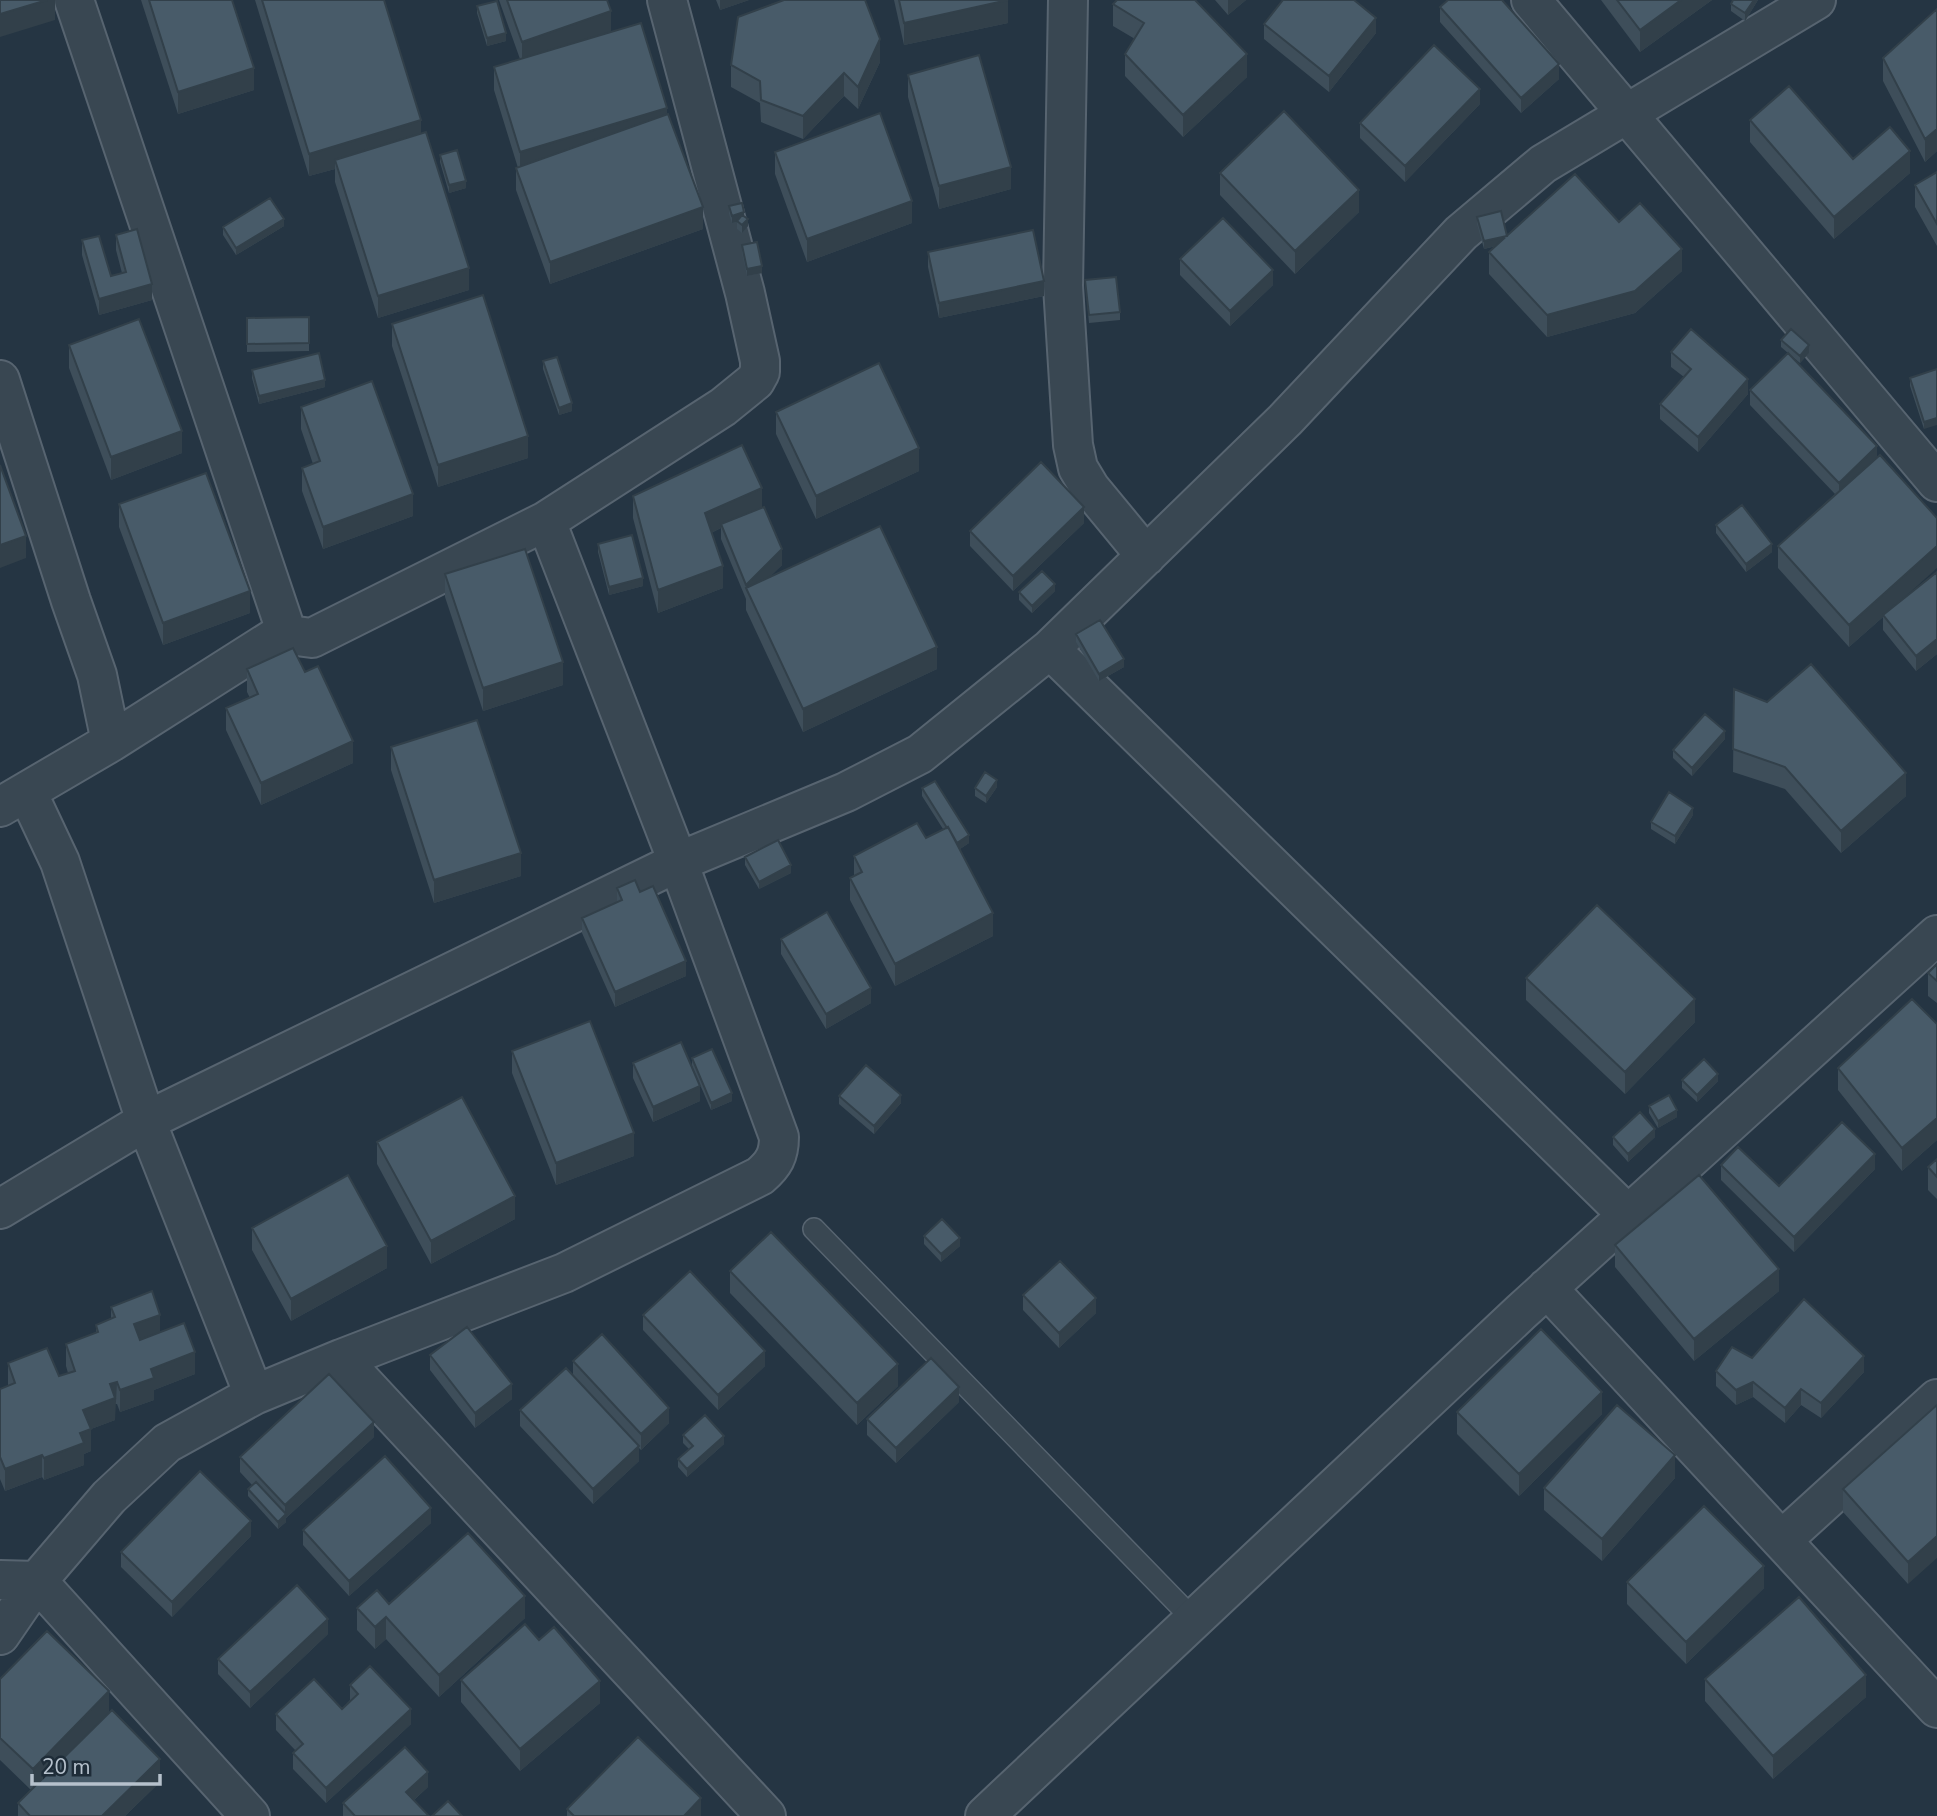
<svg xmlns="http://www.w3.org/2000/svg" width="1937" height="1816" font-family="'Nunito Sans',sans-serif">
<rect width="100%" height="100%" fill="#253543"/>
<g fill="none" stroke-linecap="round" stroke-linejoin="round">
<defs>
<path id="service" d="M814,1229L1194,1620"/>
<path id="minor" d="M74,0L286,631L281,634L312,638L546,521L723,407L755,381L760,372V361L745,293L667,0
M1068,0L1063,286L1073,445L1078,468L1090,488L1146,556
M1531,0L1937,482
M0,380L71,601L97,675L111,742
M1050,649L1628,1215
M27,792L60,862L146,1121L254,1395
M0,807L111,742L281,634
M0,1209L146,1121L678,862L846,792L920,754L1050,649L1285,420L1461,233L1543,164L1816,0
M1547,1288L1937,1708
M341,1359L766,1816
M1782,1540L1937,1399
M0,1580L37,1581L250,1816
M0,1635L37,1581L109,1497L167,1443L254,1395L341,1359L564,1273L760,1176C774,1164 779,1155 779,1137L678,862L546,521
M985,1816L1521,1312L1937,935"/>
</defs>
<use href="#service" stroke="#576470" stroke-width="24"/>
<use href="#minor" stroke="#576470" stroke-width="42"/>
<use href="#service" stroke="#394752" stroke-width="21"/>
<use href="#minor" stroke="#394752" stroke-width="38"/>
</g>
<path fill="#3e4e5a" d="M141,0H232L254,90L178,114Z
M255,0H384L421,134L469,290L378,318L335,182V169L309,176Z
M499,0H607L611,32L667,115L703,229L550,284L516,190V168H518L494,90V67L520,59Z
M716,0H749L720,10Z
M894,0H1008V23L904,45Z
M1215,0H1246L1228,15Z
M1601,0H1712L1640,52Z
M1758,0L1745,21L1731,11V4Z
M1113,4L1247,77L1183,137L1125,76V54L1135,39L1113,26Z
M477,6L506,41L487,46L477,13Z
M1440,7L1559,79L1521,113L1440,22Z
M1937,9V151L1925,162L1883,81V58Z
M1264,24L1376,33L1329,92L1264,39Z
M880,62L858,109L844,96L803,139L761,122L760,103L731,87V65Z
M908,75L1011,189L939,209L908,97Z
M1480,104L1405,182L1360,138V123Z
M1750,120L1853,159L1910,173L1834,239L1750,142Z
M775,152L912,223L807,262L775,174Z
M440,155L466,188L449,193L440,162Z
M1937,172V246L1915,207V185Z
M1220,173L1359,212L1295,274L1220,195Z
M729,206L744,216L748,226L742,233L737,229V222L732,223L729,214Z
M1477,217L1507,236L1619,222L1682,271L1635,313L1547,337L1489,274V252L1496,246L1484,249L1477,224Z
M284,226L236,255L223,235V227Z
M116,235L152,300L99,315L82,255V240L111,276L122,273L116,250Z
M742,245L762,273L747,276L742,253Z
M928,252L1044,296L939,318L928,267Z
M1180,259L1273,285L1230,326L1180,275Z
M1085,280L1120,312V320L1089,323Z
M309,317V351L247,352V318Z
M392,324L528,458L438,487L392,346Z
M1781,340L1809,353L1800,363L1789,354L1877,457L1904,598L1937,572V654L1916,671L1883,630V617L1849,647L1778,568V546L1835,494L1750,405V390L1788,353L1781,347Z
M69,345L182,453L111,480L69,368Z
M1671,352L1748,394L1698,452L1660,419V404L1684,377L1671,367Z
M543,361L572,411L559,415L543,369Z
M1937,369L1924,429L1910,386V378Z
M252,370L325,387L259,404L252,378Z
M301,407L413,516L323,549L302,491V468L313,464L301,429Z
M776,412L919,471L816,519L776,434Z
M633,496L762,508L782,565L769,577L937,669L803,732L746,610V599L721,539V528L711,533L723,588L658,613L633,518Z
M119,504L250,613L163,645L119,527Z
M1084,523L1013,591L970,546V531Z
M1716,525L1772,552L1746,572L1716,533Z
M598,544L643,586L609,595L598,552Z
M445,574L563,685L483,711L445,597Z
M1055,591L1032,613L1019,600V592Z
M1076,634L1124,667L1099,681L1076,642Z
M247,669L353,763L261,805L226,730V708L250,698L247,692Z
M1734,689L1906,796L1841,853L1785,789L1733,772Z
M1725,739L1692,776L1673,758V750Z
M391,747L521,876L434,903L391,770Z
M997,787L986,803L975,796V788Z
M922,788L969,843L960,849L993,936L895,986L850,900V878L854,876V856L926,838L943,829L922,796Z
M1693,815L1675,844L1651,829V822Z
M745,857L791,873L759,889L745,865Z
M617,888L640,892L686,976L615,1007L582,933V918L617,902Z
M781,939L871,1003L826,1029L781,954Z
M1937,964V1003L1928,996V973Z
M1526,978L1695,1022L1625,1094L1526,1000Z
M1937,1024V1140L1902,1171L1838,1090V1068Z
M512,1051L634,1156L556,1185L512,1073Z
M692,1058L732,1101L711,1110L692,1066Z
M633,1063L700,1101L653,1122L633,1078Z
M1682,1080L1718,1081L1697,1102L1682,1088Z
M839,1096L901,1103L874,1134L839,1104Z
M1649,1106L1677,1117L1658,1128L1649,1113Z
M1613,1137H1655L1628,1162L1613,1145Z
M377,1142L515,1219L431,1264L377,1164Z
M1937,1159V1199L1928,1190V1167Z
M1721,1165L1779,1186L1875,1169L1794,1252L1721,1180Z
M252,1228L387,1268L291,1321L252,1250Z
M924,1236L960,1246L941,1262L924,1244Z
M1615,1245L1779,1291L1694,1361L1615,1267Z
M730,1271L898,1386L857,1425L730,1293Z
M1023,1295L1096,1313L1059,1348L1023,1310Z
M111,1307L160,1332L195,1374L154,1390V1400L120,1412L117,1404H115V1420L91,1429V1451L84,1454V1465L44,1480L42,1477L5,1491L0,1479V1389L8,1386V1363L59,1376L68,1373L66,1366V1344L96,1333V1325L111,1319Z
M643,1315L765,1366L718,1410L643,1330Z
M430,1355L512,1399L475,1428L430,1370Z
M1752,1358L1864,1372L1821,1418L1801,1405L1785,1423L1753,1397L1736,1405L1716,1386V1371Z
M573,1361L669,1423L641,1450L639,1448V1461L593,1504L520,1426V1410L573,1375Z
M959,1402L896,1463L867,1435V1419Z
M1937,1405L1908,1584L1843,1512V1489Z
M1457,1412L1602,1414L1519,1496L1457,1434Z
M683,1435L724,1444L687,1477L678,1467V1459L689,1449L683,1443Z
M374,1437L286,1518V1522L278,1529L248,1496V1489L252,1485L240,1472V1457Z
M1675,1478L1602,1561L1544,1510V1488Z
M431,1523L349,1596L303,1545V1530Z
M251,1536L172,1617L121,1567V1552Z
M1627,1582L1764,1588L1686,1664L1627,1604Z
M389,1604L525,1618L439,1697L386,1639L375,1649L357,1630V1608Z
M328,1634L250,1708L218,1674V1659Z
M0,1679L109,1713L160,1782L125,1816H18V1803L31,1790L0,1760Z
M1705,1679L1866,1697L1773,1779L1705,1701Z
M461,1680L600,1703L520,1771L461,1702Z
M350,1685L411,1724L326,1803L293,1769V1753L296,1751L276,1730V1714L342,1709L350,1700Z
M428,1787L414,1800L429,1816H343V1803Z
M567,1809L701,1816H567Z"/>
<path fill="#32404a" d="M47,0H55V20L0,37V14Z
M720,0H749L720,10Z
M1008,0V23L904,45V23Z
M1228,0H1246L1228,15Z
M1681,0H1712L1640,52V30Z
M1754,0H1758L1745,21V13Z
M611,11V34L522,64V42Z
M1376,18V33L1329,92V76Z
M506,33V41L487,46V38Z
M880,39V62L858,109V87Z
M1247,54V77L1183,137V115Z
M1559,64V79L1521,113V98Z
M254,68V90L178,114V92Z
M844,73V96L803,139V116Z
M1480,89V104L1405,182V166Z
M667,108V130L520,175V152Z
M421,120V142L335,160V169L309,176V154Z
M1937,129V151L1925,162V139Z
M1910,151V173L1834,239V217Z
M1011,167V189L939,209V186Z
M466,181V188L449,193V185Z
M1359,190V212L1295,274V251Z
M912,201V223L807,262V239Z
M703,207V229L550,284V262Z
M744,212V220L732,223V216Z
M284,219V226L236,255V248Z
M748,219V226L742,233V225Z
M1507,236V243L1484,249V241Z
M1682,249V271L1635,313L1547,337V315Z
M762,266V273L747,276V269Z
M469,268V290L378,318V296Z
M1273,270V285L1230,326V311Z
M1044,281V296L939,318V303Z
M152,284V300L99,315V299Z
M1809,345V353L1800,363V356Z
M1748,379V394L1698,452V437Z
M325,380V387L259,404V396Z
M572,403V411L559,415V408Z
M1937,418V425L1924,429V422Z
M182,431V453L111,480V457Z
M528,436V458L438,487V465Z
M1877,446V461L1839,498V483Z
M919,448V471L816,519V496Z
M762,488V511L721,524V528L705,536V513Z
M413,494V516L323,549V527Z
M1084,507V523L1013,591V576Z
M26,536V558L0,568V545Z
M1772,544V552L1746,572V564Z
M1937,546V568L1884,616L1883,615V617L1849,647V625Z
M782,549V565L750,597L746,590V585Z
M723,566V588L658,613V590Z
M643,578V586L609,595V587Z
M1055,584V591L1032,613V606Z
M250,591V613L163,645V623Z
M1937,639V654L1916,671V656Z
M937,647V669L803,732V709Z
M1124,659V667L1099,681V674Z
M563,662V685L483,711V688Z
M1725,731V739L1692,776V768Z
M353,741V763L261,805V783Z
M1906,773V796L1841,853V831Z
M997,780V787L986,803V796Z
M1693,808V815L1675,844V836Z
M969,835V843L957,851V843Z
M521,853V876L434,903V880Z
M791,865V873L759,889V882Z
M993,913V936L895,986V964Z
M686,961V976L615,1007V992Z
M871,988V1003L826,1029V1014Z
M1695,999V1022L1625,1094V1072Z
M1718,1074V1081L1697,1102V1095Z
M700,1086V1101L653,1122V1107Z
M732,1093V1101L711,1110V1103Z
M901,1095V1103L874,1134V1126Z
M1677,1110V1117L1658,1128V1121Z
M1937,1118V1140L1902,1171V1148Z
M1655,1129V1137L1628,1162V1154Z
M634,1133V1156L556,1185V1163Z
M1875,1154V1169L1794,1252V1237Z
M515,1196V1219L431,1264V1241Z
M960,1238V1246L941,1262V1254Z
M387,1246V1268L291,1321V1299Z
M1779,1269V1291L1694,1361V1339Z
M1096,1298V1313L1059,1348V1333Z
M160,1315V1337L134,1346V1324Z
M765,1351V1366L718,1410V1395Z
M195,1352V1374L154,1390V1400L120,1412V1390L151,1369Z
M1864,1356V1372L1821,1418V1403Z
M898,1364V1386L857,1425V1403Z
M117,1382L115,1420L91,1429V1451L84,1454V1465L44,1480V1458L80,1433L83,1410L110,1384Z
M1753,1382V1397L1736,1405V1390Z
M512,1384V1399L475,1428V1413Z
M959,1387V1402L896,1463V1448Z
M1801,1389V1405L1785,1423V1408Z
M1602,1392V1414L1519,1496V1474Z
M669,1408V1423L641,1450V1434Z
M374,1422V1437L286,1518V1522L278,1529V1522L285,1516V1505Z
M724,1436V1444L687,1477V1469Z
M639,1446V1461L593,1504V1489Z
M42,1455V1477L5,1491V1469Z
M1675,1455V1478L1602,1561V1539Z
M431,1508V1523L349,1596V1581Z
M251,1521V1536L172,1617V1602Z
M1937,1536V1558L1908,1584V1562Z
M1764,1566V1588L1686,1664V1642Z
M525,1596V1618L439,1697V1675Z
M386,1617V1639L375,1649V1627Z
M328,1619V1634L250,1708V1692Z
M1866,1675V1697L1773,1779V1756Z
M600,1681V1703L520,1771V1749Z
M109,1691V1713L33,1792V1769Z
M411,1709V1724L326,1803V1788Z
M160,1759V1782L125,1816H102Z
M428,1772V1787L406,1807V1792Z
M701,1798V1816H684Z"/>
<path fill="#485b69" stroke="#32404a" stroke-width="2" d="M0,0H47L0,14Z
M149,0H232L254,68L178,92Z
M262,0H384L421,120L309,154Z
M507,0H607L611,11L522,42Z
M784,0H865L880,39L858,87L844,73L803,116L761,100L760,81L731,65L738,17Z
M899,0H1008L904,23Z
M1117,0H1195L1247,54L1183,115L1125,54L1144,23L1113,4Z
M1283,0H1354L1376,18L1329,76L1264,24Z
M1448,0H1502L1559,64L1521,98L1440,7Z
M1617,0H1681L1640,30Z
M1733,0H1754L1745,13L1731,4Z
M497,1L506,33L487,38L477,6Z
M1937,9V129L1925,139L1883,58Z
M641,23L667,108L520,152L494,67Z
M1434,45L1480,89L1405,166L1360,123Z
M979,55L1011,167L939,186L908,75Z
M1789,86L1853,159L1890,127L1910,151L1834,217L1750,120Z
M1284,111L1359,190L1295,251L1220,173Z
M880,113L912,201L807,239L775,152Z
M668,114L703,207L550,262L516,168Z
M426,132L469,268L378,296L335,160Z
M457,150L466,181L449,185L440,155Z
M1937,172V224L1915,185Z
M1575,174L1619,222L1640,203L1682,249L1635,291L1547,315L1489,252Z
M270,198L284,219L236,248L223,227Z
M742,203L744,212L732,216L729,206Z
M1501,211L1507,236L1484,241L1477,217Z
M742,215L748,219L742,225L737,221Z
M1223,218L1273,270L1230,311L1180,259Z
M137,229L152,284L99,299L82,240L99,236L111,276L126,272L116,235Z
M1033,230L1044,281L939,303L928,252Z
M757,242L762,266L747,269L742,245Z
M1116,277L1120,312L1089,315L1085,280Z
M483,295L528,436L438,465L392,324Z
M309,317V343L247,344V318Z
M139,319L182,431L111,457L69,345Z
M1691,329L1748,379L1698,437L1660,404L1691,369L1671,352Z
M1791,329L1809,345L1800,356L1781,340Z
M319,353L325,380L259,396L252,370Z
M1788,353L1877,446L1839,483L1750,390Z
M557,357L572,403L559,408L543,361Z
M879,363L919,448L816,496L776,412Z
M1937,369V418L1924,422L1910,378Z
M372,381L413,494L323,527L302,468L320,461L301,407Z
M742,445L762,488L705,513L723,566L658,590L633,496Z
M1880,455L1937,518V546L1849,625L1778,546Z
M1041,462L1084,507L1013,576L970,531Z
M0,465L26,536L0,545Z
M206,473L250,591L163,623L119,504Z
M1742,505L1772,544L1746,564L1716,525Z
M764,507L782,549L746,585L721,524Z
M880,526L937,647L803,709L746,588Z
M632,535L643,578L609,587L598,544Z
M525,549L563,662L483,688L445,574Z
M1042,571L1055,584L1032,606L1019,592Z
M1937,572V639L1916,656L1883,615Z
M1100,620L1124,659L1099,674L1076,634Z
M293,648L305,672L318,666L353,741L261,783L226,708L258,694L247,669Z
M1811,664L1906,773L1841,831L1785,767L1733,749L1734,689L1767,702Z
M1705,714L1725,731L1692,768L1673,750Z
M477,720L521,853L434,880L391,747Z
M985,772L997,780L986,796L975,788Z
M935,781L969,835L957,843L948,827L947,828L922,788Z
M1669,792L1693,808L1675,836L1651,822Z
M917,823L926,838L948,827L993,913L895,964L850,878L862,872L854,856Z
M778,840L791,865L759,882L745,857Z
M635,880L640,892L653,886L686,961L615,992L582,918L622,900L617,888Z
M1597,905L1695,999L1625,1072L1526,978Z
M827,912L871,988L826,1014L781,939Z
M1937,964V981L1928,973Z
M1912,999L1937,1024V1118L1902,1148L1838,1068Z
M590,1021L634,1133L556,1163L512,1051Z
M681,1042L700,1086L653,1107L633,1063Z
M712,1049L732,1093L711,1103L692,1058Z
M1704,1059L1718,1074L1697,1095L1682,1080Z
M866,1065L901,1095L874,1126L839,1096Z
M1669,1095L1677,1110L1658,1121L1649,1106Z
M462,1097L515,1196L431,1241L377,1142Z
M1640,1112L1655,1129L1628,1154L1613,1137Z
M1842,1122L1875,1154L1794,1237L1721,1165L1738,1147L1779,1186Z
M1937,1159V1177L1928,1167Z
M348,1175L387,1246L291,1299L252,1228Z
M1699,1175L1779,1269L1694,1339L1615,1245Z
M942,1219L960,1238L941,1254L924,1236Z
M771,1232L898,1364L857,1403L730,1271Z
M1060,1261L1096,1298L1059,1333L1023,1295Z
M690,1271L765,1351L718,1395L643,1315Z
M152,1291L160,1315L134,1324L140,1340L184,1323L195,1352L151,1369L154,1378L120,1390L117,1382L110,1384L115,1398L83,1410L91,1429L80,1433L84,1443L44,1458L42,1455L5,1469L0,1457V1389L15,1383L8,1363L47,1348L59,1376L75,1371L66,1344L98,1332L96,1325L115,1317L111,1307Z
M1804,1299L1864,1356L1821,1403L1801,1389L1785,1408L1753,1382L1736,1390L1716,1371L1732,1347L1752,1358Z
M467,1327L512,1384L475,1413L430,1355Z
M1541,1329L1602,1392L1519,1474L1457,1412Z
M602,1334L669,1408L641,1434L573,1361Z
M931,1358L959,1387L896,1448L867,1419Z
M566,1368L639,1446L593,1489L520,1410Z
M329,1374L374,1422L285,1505L240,1457Z
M1617,1405L1675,1455L1602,1539L1544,1488Z
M1937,1405V1536L1908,1562L1843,1489Z
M705,1415L724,1436L687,1469L678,1459L693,1446L683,1435Z
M385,1456L431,1508L349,1581L303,1530Z
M200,1471L251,1521L172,1602L121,1552Z
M256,1482L286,1514L278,1522L248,1489Z
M1704,1506L1764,1566L1686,1642L1627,1582Z
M468,1533L525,1596L439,1675L386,1617L375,1627L357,1608L377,1590L389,1604Z
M297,1585L328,1619L250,1692L218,1659Z
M1799,1597L1866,1675L1773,1756L1705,1679Z
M525,1624L539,1640L554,1627L600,1681L520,1749L461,1680Z
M47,1631L109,1691L33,1769L0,1738V1679Z
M370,1666L411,1709L326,1788L293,1753L303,1744L276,1714L314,1679L342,1709L358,1694L350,1685Z
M112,1710L160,1759L102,1816H30L18,1803Z
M638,1737L701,1798L684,1816H574L567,1809Z
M405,1747L428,1772L406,1792L429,1816H355L343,1803Z
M448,1801L462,1816H432Z"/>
<path d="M32 1774v10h128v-10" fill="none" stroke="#b6c1cc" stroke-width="3.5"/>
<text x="42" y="1774" font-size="21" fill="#b6c1cc" stroke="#1e2c38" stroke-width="5" paint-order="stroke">20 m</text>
</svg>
